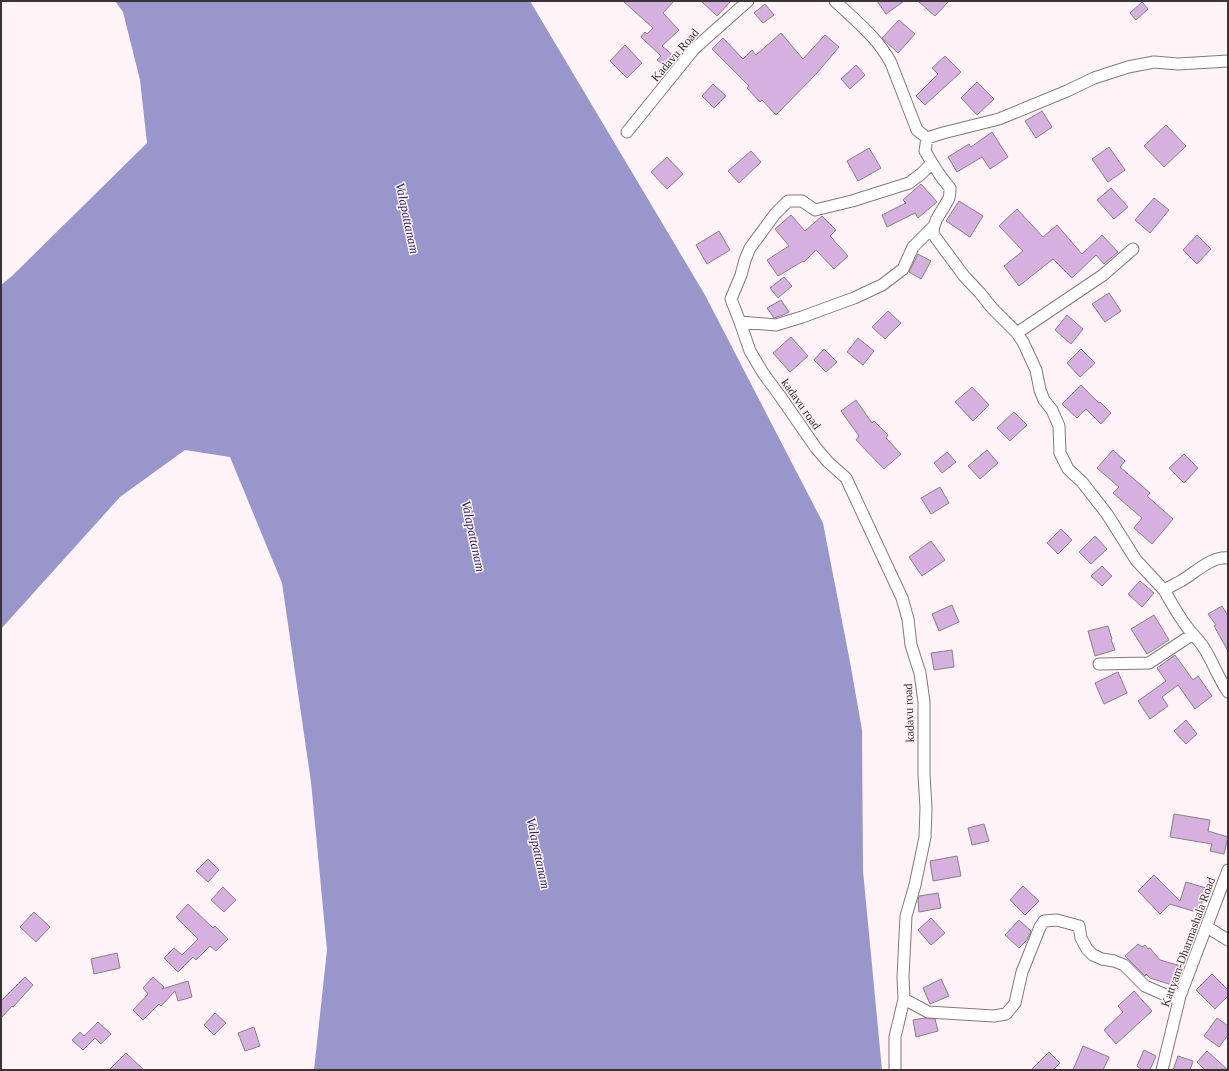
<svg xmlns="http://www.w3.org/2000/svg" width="1229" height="1071" font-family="'Times New Roman',serif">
<rect width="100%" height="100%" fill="#fef3f7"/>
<path fill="#9896cb" d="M115,1H530L705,295L823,523L850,662L862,730L863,871L882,1070H314L327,950L311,782L282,583L230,457L185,450L120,497L1,629V285L12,276L147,143L140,80L123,12Z"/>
<path fill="#d6b0df" stroke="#868087" d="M623,1H674L663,13L679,30L662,46L675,57L667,68L657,60L661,56L641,37L645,32L647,34L653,28Z
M701,1H731L717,16Z
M877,1H904L886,14Z
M918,1H949L935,16Z
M1142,2L1148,9L1136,20L1130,13Z
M765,4L774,15L763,23L754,13Z
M899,20L915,34L898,53L882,38Z
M781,33L803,59L825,35L839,47L817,73L776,115L762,100L760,102L747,88L749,86L712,49L723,38L743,59L752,50L756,55Z
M625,45L642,63L627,78L610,61Z
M945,56L961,72L925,105L916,96L938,74L932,68Z
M856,65L865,75L850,89L841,79Z
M977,82L994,99L977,115L961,98Z
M713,84L726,96L714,108L702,96Z
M1042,111L1052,127L1036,138L1025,121Z
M1166,125L1186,146L1164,167L1144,146Z
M992,132L1008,157L990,169L982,157L957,172L948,157L969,144L971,147Z
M1109,147L1125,170L1108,182L1092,159Z
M869,148L881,168L858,181L847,161Z
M751,151L761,162L739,183L728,171Z
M667,157L683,174L667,189L651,172Z
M921,184L937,202L918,218L915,213L887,227L882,215L906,203L903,200Z
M1111,188L1128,207L1114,219L1097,200Z
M1154,198L1169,210L1150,233L1135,220Z
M959,201L983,216L970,237L946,221Z
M1017,209L1043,237L1057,225L1082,254L1102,235L1118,252L1104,264L1096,255L1072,278L1053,259L1019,286L1004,266L1023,251L999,226Z
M791,215L805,231L822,216L836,230L830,236L848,256L834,269L816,250L804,262L803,261L778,276L767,260L789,246L775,229Z
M719,231L730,250L707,264L696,245Z
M1197,235L1211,249L1197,264L1183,250Z
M918,254L931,261L921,279L909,272Z
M784,277L792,286L778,298L770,288Z
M1109,293L1121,311L1105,322L1092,304Z
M781,300L789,312L783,315L774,318L767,308Z
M888,311L901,323L885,339L872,327Z
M1067,315L1083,329L1071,344L1055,330Z
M791,337L808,356L790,372L773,353Z
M858,338L874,351L863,365L847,352Z
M824,349L837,362L826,372L814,360Z
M1081,349L1095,363L1080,377L1067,363Z
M1081,385L1099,403L1100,402L1111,413L1101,424L1086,409L1077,418L1062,404Z
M972,387L989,405L973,421L955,402Z
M856,400L872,423L874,421L888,435L886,438L901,454L884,469L856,440L859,436L841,411Z
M1014,412L1027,425L1010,441L997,428Z
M987,450L998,463L980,479L968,466Z
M1113,450L1125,461L1120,467L1150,493L1147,496L1173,519L1152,544L1134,528L1142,518L1113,493L1119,487L1097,468Z
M947,452L956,462L942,473L934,463Z
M1184,454L1198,468L1184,483L1169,468Z
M940,487L949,503L931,514L921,498Z
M1061,529L1072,540L1058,554L1047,543Z
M1095,536L1107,549L1091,564L1079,552Z
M931,541L945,560L922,576L909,557Z
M1102,566L1112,576L1102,586L1091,576Z
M1140,581L1154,593L1142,607L1128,594Z
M952,605L959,622L939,631L932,614Z
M1222,606L1228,616V651L1214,626L1216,625L1208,614Z
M1154,615L1169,640L1147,654L1131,629Z
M1108,626L1112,639L1111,640L1115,650L1095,656L1088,631Z
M952,650L954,667L934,670L931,653Z
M1175,655L1193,680L1198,676L1212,696L1195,709L1178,685L1162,697L1168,706L1150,719L1138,701L1166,681L1157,668Z
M1118,672L1127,693L1104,704L1095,683Z
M1186,720L1197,734L1186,744L1174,731Z
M1174,814L1210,820L1208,831L1228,837L1224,854L1210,851L1212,844L1170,837Z
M984,824L989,841L972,845L968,828Z
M957,856L961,876L933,881L930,861Z
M208,859L219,870L208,882L196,871Z
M1154,875L1180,901L1186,882L1206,888L1199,913L1170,904L1160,914L1138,891Z
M1023,886L1039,901L1025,915L1010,900Z
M223,887L236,900L224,912L211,900Z
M938,893L941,908L919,912L918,901L919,896Z
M188,904L213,928L215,926L228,939L216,951L210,946L196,960L193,957L178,972L164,958L174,948L182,955L198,939L176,917Z
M34,912L50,927L36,942L20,927Z
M931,918L945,933L931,945L918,930Z
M1019,920L1031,931L1027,940L1019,948L1005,935Z
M1138,944L1142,947L1145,945L1148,949L1150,948L1160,960L1181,966L1175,986L1150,978L1146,974L1145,976L1125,956Z
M117,953L120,968L94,974L91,959Z
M1212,974L1228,990V996L1215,1009L1196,990Z
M25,977L33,985L13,1007L12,1006L1,1018V1001Z
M153,977L164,987L162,989L188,981L192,997L178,1001L175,991L161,1006L159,1004L143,1020L133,1010L148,994L143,988Z
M941,979L949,996L930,1004L923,988Z
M1134,991L1152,1011L1116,1044L1104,1030L1123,1012L1118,1006Z
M215,1013L226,1023L214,1035L204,1025Z
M925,1018L935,1019L938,1031L916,1037L913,1020Z
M1217,1018L1228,1026V1035L1219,1047L1204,1036Z
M98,1022L111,1034L101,1044L95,1038L83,1050L72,1040L80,1032L84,1036Z
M254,1027L260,1046L245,1051L238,1033Z
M1083,1046L1109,1057L1103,1070H1073Z
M1144,1050L1156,1056L1150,1070H1142L1137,1066Z
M1207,1051L1228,1070H1205L1197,1062Z
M1049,1052L1060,1063L1053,1070H1031Z
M126,1053L144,1070H109Z
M1178,1056L1193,1061L1190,1070H1173Z"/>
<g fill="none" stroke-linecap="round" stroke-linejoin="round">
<defs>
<path id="street" d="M835,1C855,20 878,38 891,63L917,130L927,138L943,133L999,119L1067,91L1094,78L1128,67L1154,62L1178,64L1228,61
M627,132L694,49L748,1
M932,163L942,178L950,188C950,192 950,197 948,200C942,212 933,220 933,234L964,276L980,293L992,308L1017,333L1023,342L1036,370L1040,390L1044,400L1052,410L1059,426L1060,453L1068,469L1082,482L1107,514L1136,560L1164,590C1170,587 1175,584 1181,581C1195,573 1211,556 1228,558
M933,227L913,247L903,269L882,285L854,298L802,317L776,325L740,322L750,351L763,373L780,396L816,448L828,462L846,478L902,598L908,619L911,645L920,673L924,702V774L926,808L925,837L915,885L906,916L903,977L904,999L928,1012L994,1016L1006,1014L1015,1003L1022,972L1040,927L1044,921L1057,920L1079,926L1081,938L1087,949L1093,955L1102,959L1114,961L1124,965L1145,986L1170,997L1180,996
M740,322L731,299L741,275L745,260L750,248L775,214L788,201H802L815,210L852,201L909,183L921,174L932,163L925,151L927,138
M1017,333L1103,275L1133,249
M1164,590C1171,602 1178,615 1187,627C1192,634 1199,640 1204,648C1213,662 1218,678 1228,692
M1099,664L1149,663L1193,634
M1207,927L1228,940
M895,1070V1037L904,999
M1162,1070L1180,996L1228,870"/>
</defs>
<use href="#street" stroke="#83797c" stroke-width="13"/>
<use href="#street" stroke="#fff" stroke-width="11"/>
</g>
<g text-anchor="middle" stroke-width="3" stroke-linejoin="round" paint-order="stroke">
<g font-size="12" fill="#393436" stroke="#fef3f7">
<text transform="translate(675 55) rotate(-49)" y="4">Kadavu Road</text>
<text transform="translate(801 404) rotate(55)" y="4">kadavu road</text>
<text transform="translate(909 713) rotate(-92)" y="4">kadavu road</text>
<text transform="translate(1188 942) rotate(-70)" y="4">Kattyam-Dharmashala Road</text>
</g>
<g font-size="13" font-style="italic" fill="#2e2463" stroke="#fef3f7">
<text transform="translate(408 218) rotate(78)" y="5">Valapattanam</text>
<text transform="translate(474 536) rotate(78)" y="5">Valapattanam</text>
<text transform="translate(539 853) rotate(78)" y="5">Valapattanam</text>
</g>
</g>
<rect width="1229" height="1071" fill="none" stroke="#393436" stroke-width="4"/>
</svg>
